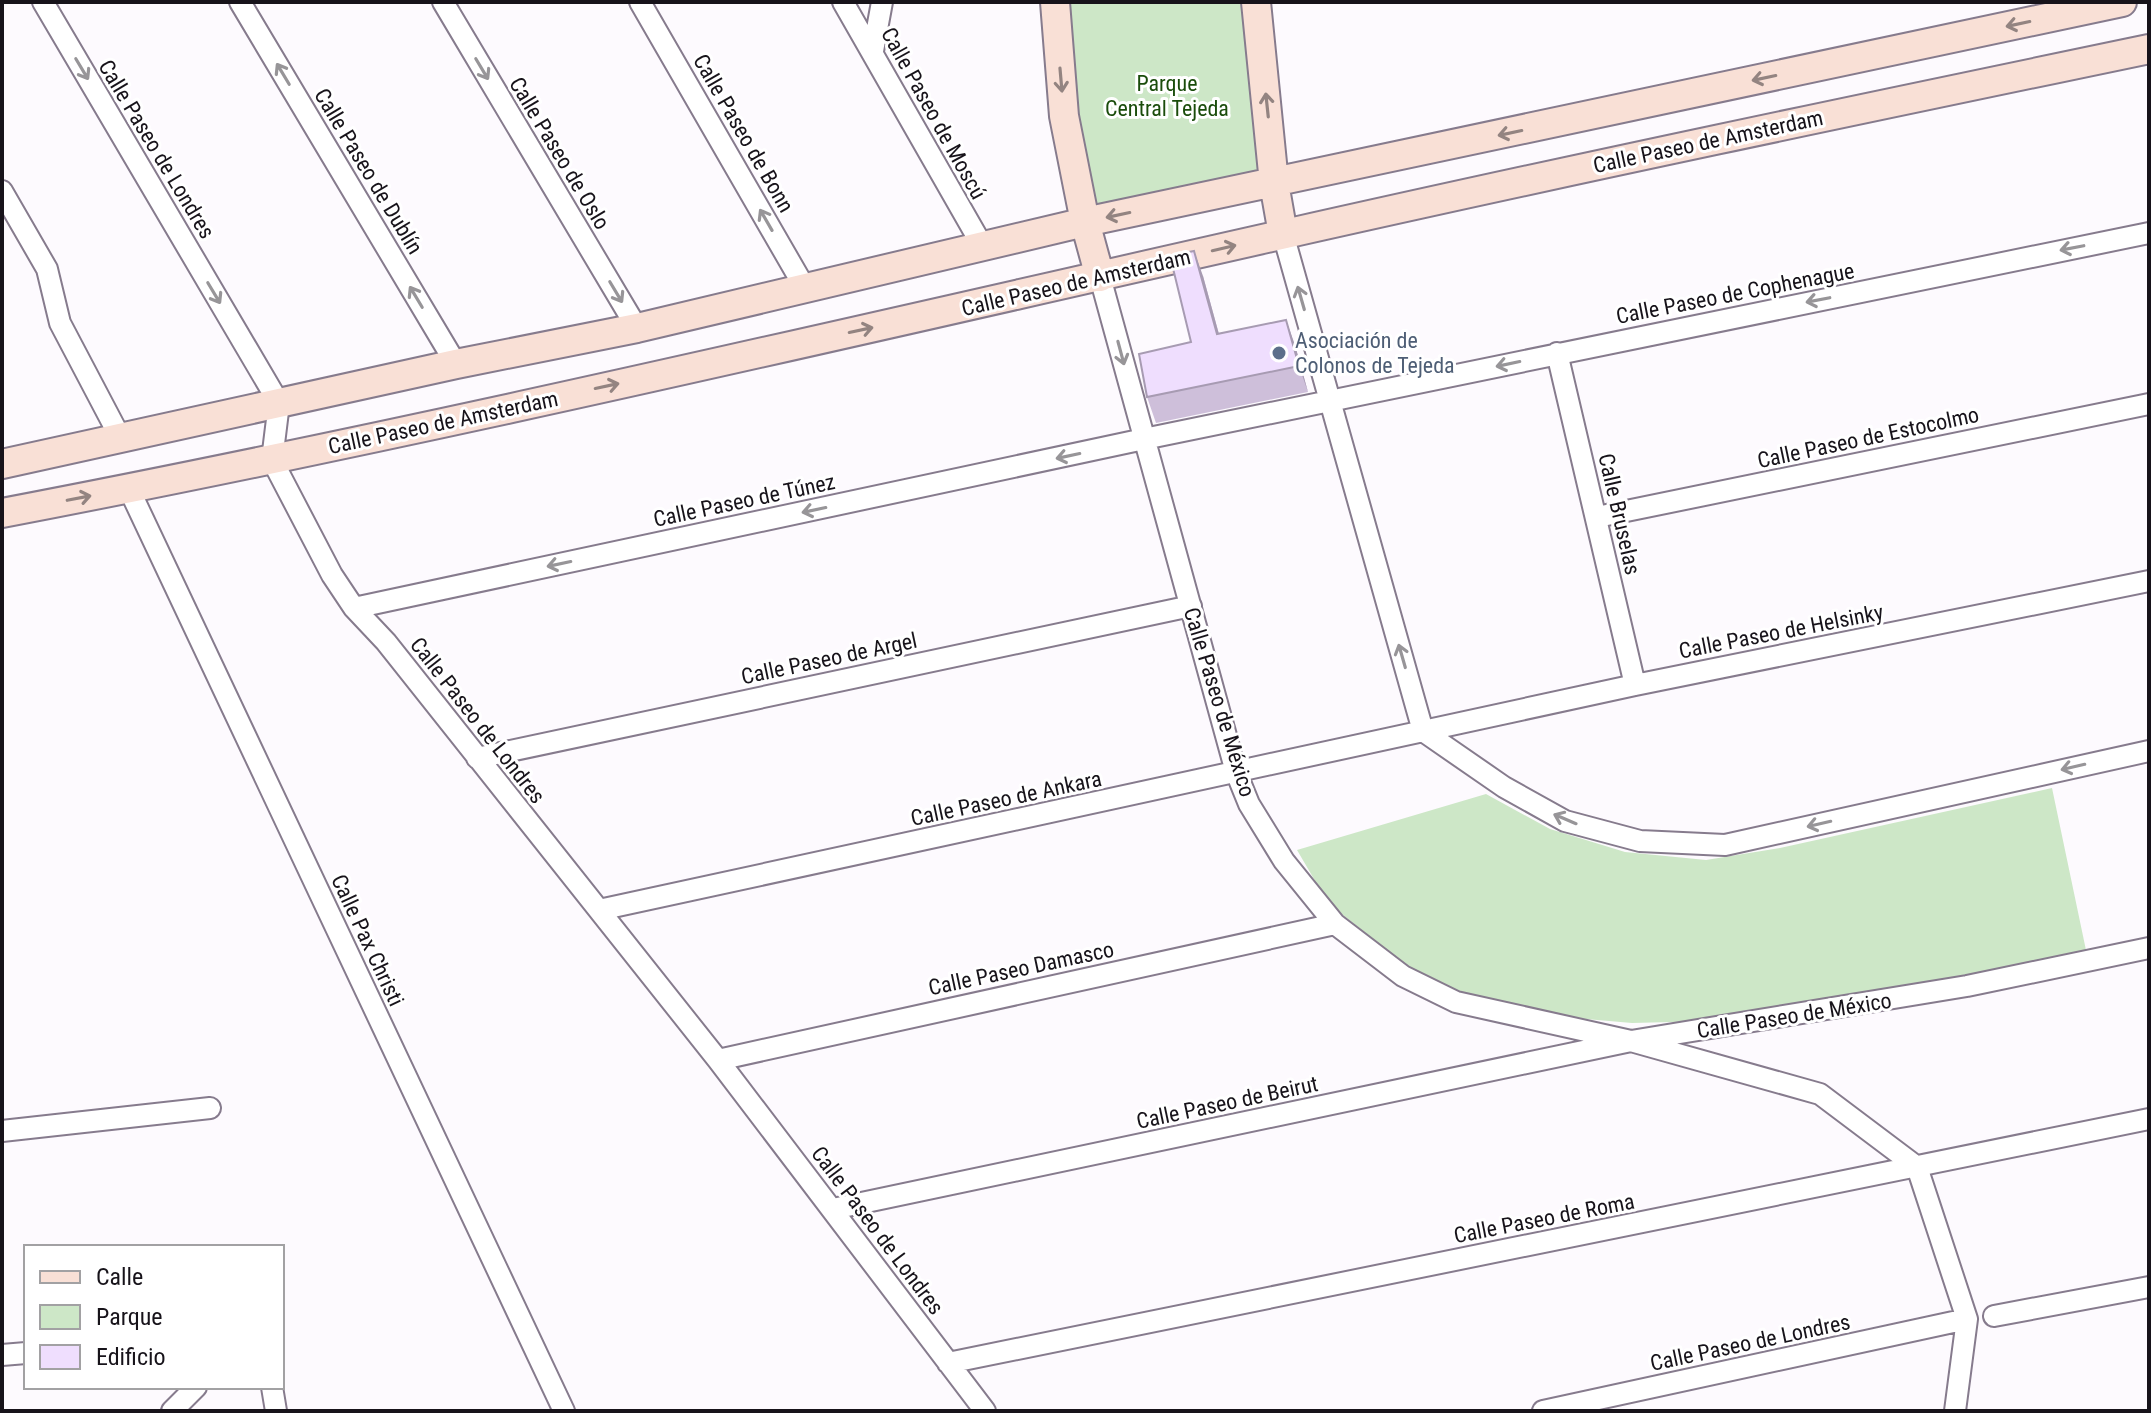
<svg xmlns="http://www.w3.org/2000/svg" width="2151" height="1413" font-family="'Roboto Condensed',sans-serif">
<rect width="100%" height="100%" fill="#fdfafe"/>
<path fill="#cde7c7" d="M1069,2H1246L1268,173L1090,211L1081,158Z
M2052,788L2087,955L1711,1021L1632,1023L1540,1015L1441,987L1398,959L1328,903L1297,850L1486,794L1550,829L1625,852L1706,860L1780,848Z"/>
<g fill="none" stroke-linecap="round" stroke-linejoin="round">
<defs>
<path id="minor" d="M43,2L279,403L272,460L332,575L354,608L386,642L718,1060L985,1411
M240,2L456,364
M443,2L637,328
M640,2L805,288
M843,2L983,247
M873,51L882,2
M2,191L47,269L60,323L121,439
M1283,234L1423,731L1504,787L1565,821L1640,841L1725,845L2149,751
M1100,277L1236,772L1249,804L1284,861L1335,924L1403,976L1456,1002L1631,1041L1967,986L2149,948
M1557,353L1635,685
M129,489L564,1411
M1597,517L2149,404
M354,608L1144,439L2149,233
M477,758L1191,606
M599,910L1635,685L2149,581
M718,1060L1335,924
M2,1131L210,1108
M833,1209L1631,1041L1820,1094L1917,1167L1967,1319L1955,1411
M1994,1316L2149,1287
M2,1355L26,1353
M948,1363L2149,1119
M272,1387L276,1411
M172,1411L196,1387
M1543,1411L1967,1319"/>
<path id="secondary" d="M1055,2L1064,116L1085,222L1100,277
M1256,2L1274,183L1283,234
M2,464L456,364L637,328L1085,222L2122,2
M2,513C432,431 858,330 1285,234C1573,169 1861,109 2149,49"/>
</defs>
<use href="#minor" stroke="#867b8d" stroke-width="24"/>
<use href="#secondary" stroke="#867b8d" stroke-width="32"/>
<use href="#minor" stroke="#fff" stroke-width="20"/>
<use href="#secondary" stroke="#f9e0d6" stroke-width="28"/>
</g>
<path fill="#cebfda" d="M1203,276L1219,334L1295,345L1308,392L1156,423L1147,397L1191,342Z"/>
<path fill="#a79bb2" d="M1194,251L1203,276L1226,360L1217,334Z
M1286,320L1295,345L1308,392L1299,366Z"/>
<path fill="#efdefe" stroke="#a79bb2" stroke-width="2" d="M1194,251L1217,334L1286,320L1299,366L1147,397L1139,354L1191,342L1170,256Z"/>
<defs><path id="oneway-shaft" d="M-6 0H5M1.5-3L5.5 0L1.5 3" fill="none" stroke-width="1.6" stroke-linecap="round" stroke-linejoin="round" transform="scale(2)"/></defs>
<g stroke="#938481">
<use href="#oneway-shaft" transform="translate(2018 24) rotate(168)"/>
<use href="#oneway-shaft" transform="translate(1764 78) rotate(168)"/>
<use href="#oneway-shaft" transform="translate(1061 80) rotate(85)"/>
<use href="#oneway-shaft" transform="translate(1267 105) rotate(-96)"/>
<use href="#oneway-shaft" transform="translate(1510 133) rotate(168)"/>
<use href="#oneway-shaft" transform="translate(1118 215) rotate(168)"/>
<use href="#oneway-shaft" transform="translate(1224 248) rotate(-13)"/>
<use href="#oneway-shaft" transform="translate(861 330) rotate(-12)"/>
<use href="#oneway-shaft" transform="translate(607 386) rotate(-12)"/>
<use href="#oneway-shaft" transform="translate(79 498) rotate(-11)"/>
</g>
<g stroke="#979598">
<use href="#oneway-shaft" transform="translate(82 69) rotate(59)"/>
<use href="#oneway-shaft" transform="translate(482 69) rotate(59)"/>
<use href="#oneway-shaft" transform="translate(283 74) rotate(-121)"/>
<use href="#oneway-shaft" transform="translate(766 220) rotate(-120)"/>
<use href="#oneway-shaft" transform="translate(2072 248) rotate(169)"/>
<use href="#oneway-shaft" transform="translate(616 292) rotate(59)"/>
<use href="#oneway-shaft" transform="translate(214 293) rotate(59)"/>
<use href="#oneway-shaft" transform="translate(416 297) rotate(-121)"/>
<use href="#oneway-shaft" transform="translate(1301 298) rotate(-106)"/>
<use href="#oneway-shaft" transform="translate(1818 300) rotate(169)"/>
<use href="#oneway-shaft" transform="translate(1121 353) rotate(75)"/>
<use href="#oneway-shaft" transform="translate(1508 364) rotate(168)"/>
<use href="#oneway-shaft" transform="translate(1068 456) rotate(168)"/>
<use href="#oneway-shaft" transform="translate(814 510) rotate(168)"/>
<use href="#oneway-shaft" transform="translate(559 564) rotate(168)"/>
<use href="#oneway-shaft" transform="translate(1402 656) rotate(-106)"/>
<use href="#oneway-shaft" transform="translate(2073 767) rotate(167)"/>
<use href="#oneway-shaft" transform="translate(1565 819) rotate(-157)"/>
<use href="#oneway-shaft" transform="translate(1819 824) rotate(167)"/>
</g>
<circle fill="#5c6f8a" stroke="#fff" stroke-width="3" cx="1279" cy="353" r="8"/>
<g text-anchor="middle" stroke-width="6" stroke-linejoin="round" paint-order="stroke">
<g font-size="22" fill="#1a4c0b" stroke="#fff">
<text x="1167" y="91">Parque<tspan x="1167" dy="25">Central Tejeda</tspan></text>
</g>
<g font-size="22" fill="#17131a" stroke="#fff">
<text transform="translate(934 113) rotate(61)" y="8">Calle Paseo de Moscú</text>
<text transform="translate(744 133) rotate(60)" y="8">Calle Paseo de Bonn</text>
<text transform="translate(1708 141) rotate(-12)" y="8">Calle Paseo de Amsterdam</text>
<text transform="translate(157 149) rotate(59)" y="8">Calle Paseo de Londres</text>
<text transform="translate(560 153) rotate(59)" y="8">Calle Paseo de Oslo</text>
<text transform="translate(369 171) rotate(59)" y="8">Calle Paseo de Dublín</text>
<text transform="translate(1076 282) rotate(-13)" y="8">Calle Paseo de Amsterdam</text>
<text transform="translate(1735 293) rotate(-11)" y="8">Calle Paseo de Cophenague</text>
<text transform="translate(443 422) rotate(-12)" y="8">Calle Paseo de Amsterdam</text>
<text transform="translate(1868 437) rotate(-12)" y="8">Calle Paseo de Estocolmo</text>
<text transform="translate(744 500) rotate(-12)" y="8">Calle Paseo de Túnez</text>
<text transform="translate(1620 514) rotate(77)" y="8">Calle Bruselas</text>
<text transform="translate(1781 631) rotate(-11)" y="8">Calle Paseo de Helsinky</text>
<text transform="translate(829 658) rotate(-12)" y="8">Calle Paseo de Argel</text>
<text transform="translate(1220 702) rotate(73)" y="8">Calle Paseo de México</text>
<text transform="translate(478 720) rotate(52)" y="8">Calle Paseo de Londres</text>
<text transform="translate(1006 798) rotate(-12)" y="8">Calle Paseo de Ankara</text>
<text transform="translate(368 940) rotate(65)" y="8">Calle Pax Christi</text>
<text transform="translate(1021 968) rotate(-12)" y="8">Calle Paseo Damasco</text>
<text transform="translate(1794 1015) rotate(-9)" y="8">Calle Paseo de México</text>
<text transform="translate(1227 1102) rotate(-12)" y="8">Calle Paseo de Beirut</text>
<text transform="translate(1544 1218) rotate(-11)" y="8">Calle Paseo de Roma</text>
<text transform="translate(878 1230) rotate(53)" y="8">Calle Paseo de Londres</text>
<text transform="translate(1750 1342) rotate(-12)" y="8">Calle Paseo de Londres</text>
</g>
<g font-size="22" fill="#4e5e75" stroke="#fff" text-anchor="start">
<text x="1295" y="348">Asociación de<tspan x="1295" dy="25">Colonos de Tejeda</tspan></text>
</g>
</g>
<rect width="2151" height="1413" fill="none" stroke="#17131a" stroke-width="8"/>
<rect x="24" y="1245" width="260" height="144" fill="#ffffff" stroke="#a2a1a3" stroke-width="2"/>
<rect x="40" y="1271" width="40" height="12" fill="#f9e0d6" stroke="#a2a1a3" stroke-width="2"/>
<text x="96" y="1285" font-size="24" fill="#17131a">Calle</text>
<rect x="40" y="1305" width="40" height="24" fill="#cde7c7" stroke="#a2a1a3" stroke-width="2"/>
<text x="96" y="1325" font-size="24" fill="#17131a">Parque</text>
<rect x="40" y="1345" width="40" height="24" fill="#efdefe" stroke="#a2a1a3" stroke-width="2"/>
<text x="96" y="1365" font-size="24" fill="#17131a">Edificio</text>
</svg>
